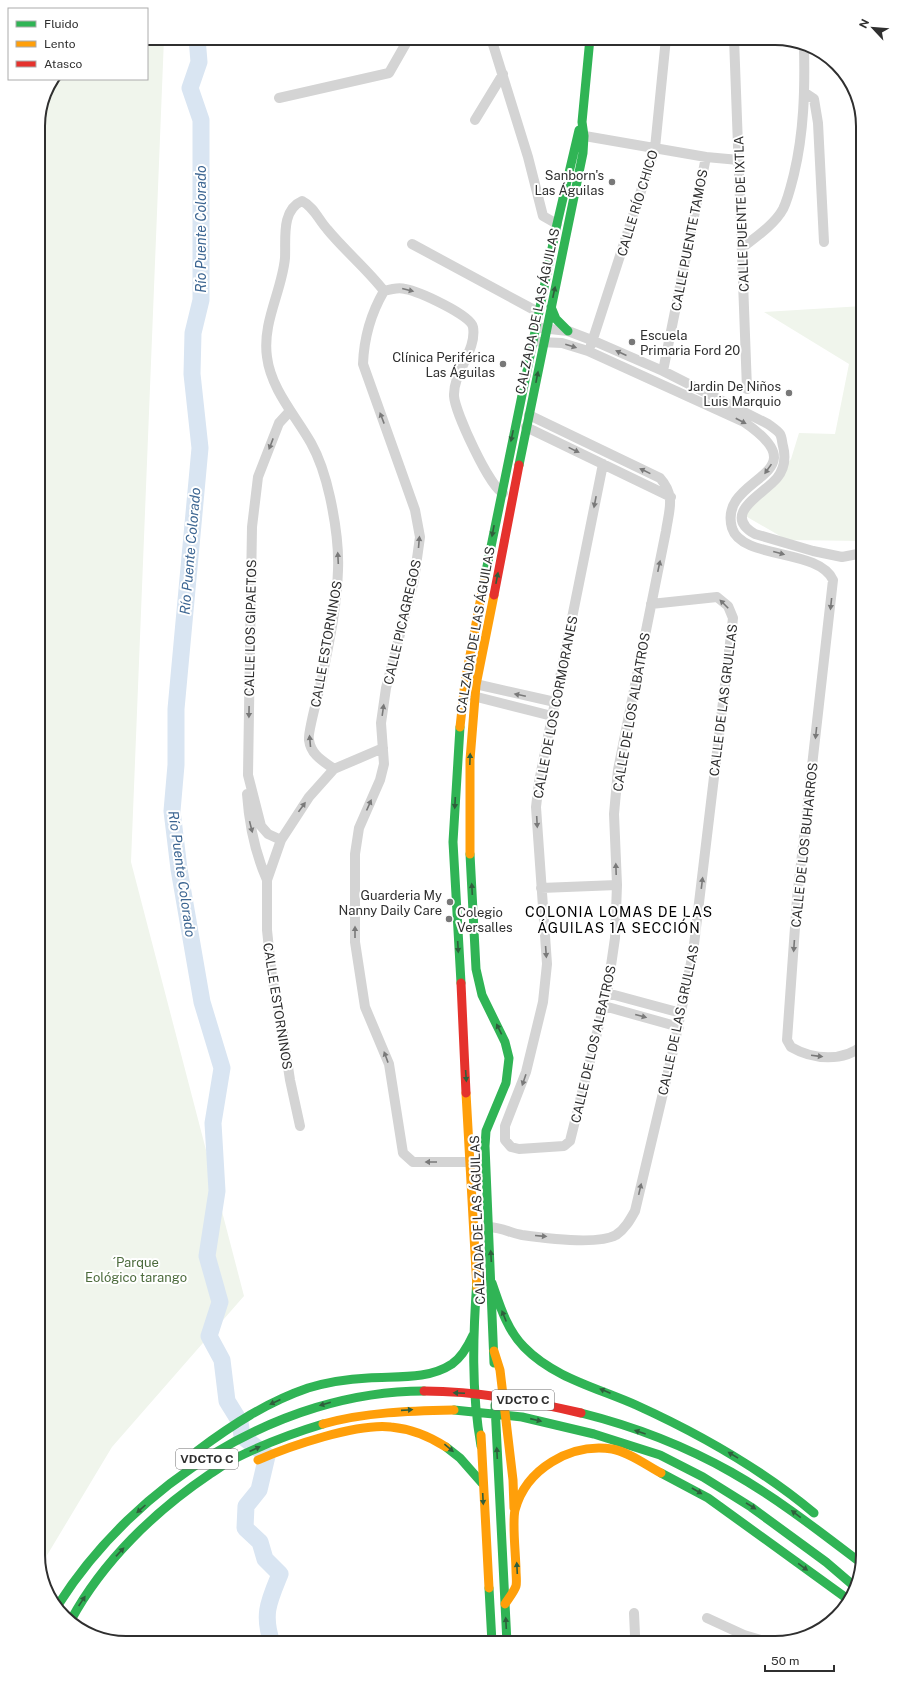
<svg xmlns="http://www.w3.org/2000/svg" width="901" height="1681" font-family="'Public Sans',sans-serif">
<rect width="100%" height="100%" fill="#fff"/>
<path fill="#f0f5ec" d="M147,38H164L131,862L244,1296L112,1447L40,1567L38,1555V121L45,92L54,79H147Z
M863,306V541L787,540L742,514L791,459L799,433L835,434L849,364L764,312Z"/>
<g fill="none" stroke-linecap="round" stroke-linejoin="round">
<path stroke="#d9e5f2" stroke-width="17" d="M197,38L199,62L190,88L201,120V300L193,333L192,374L200,448L176,709V765L172,811L179,869L202,1002L222,1068L213,1123L217,1191L207,1256L220,1302L209,1336L222,1360L227,1401L240,1422L242,1436L267,1456L259,1490L246,1506L245,1528L260,1542L265,1559L280,1574C269,1601 262,1614 272,1643"/>
<path stroke="#d4d4d4" stroke-width="10" d="M491,38L528,157L543,216L557,224
M734,38L747,389
M805,93L814,99L818,123L824,242
M279,98L389,73L409,38
M475,120L503,74
M579,135L706,157L739,160
M412,244L538,312
M743,247C756,237 775,224 783,209C788,199 791,186 794,174C804,132 805,90 804,47
M541,328L568,331L594,341L663,371L768,424C772,427 778,431 780,434C782,437 782,443 783,446C786,458 785,468 777,478C764,494 720,514 755,534L813,551L842,557L863,553
M540,342L562,343L588,351L744,422C824,477 717,475 732,528C742,560 818,548 833,580L797,899L787,1040L791,1047C813,1060 844,1062 863,1045
M591,345L655,148L666,38
M663,371L706,157
M529,415L660,478C676,496 669,510 666,531L618,770L614,814L617,885L615,938L607,993L570,1141L564,1146L519,1149L511,1147L505,1140V1126L526,1072L543,1002L547,964L536,807L539,782L603,464
M526,427L671,497
M471,683L555,702
M469,695L552,716
M334,769C323,761 311,755 309,740C307,733 320,689 322,678C329,643 337,606 338,570C339,546 335,520 330,497C326,479 320,459 311,443C295,415 271,389 267,357C262,322 282,291 285,258C286,239 281,210 302,201C314,207 318,219 327,229C345,251 367,269 384,291
M247,794C249,823 255,853 267,880
M281,840L268,834L261,826L248,775L250,647L252,527L258,477L279,423L290,411
M541,888L617,885
M607,993L681,1013
M604,1006L679,1027
M300,1126L290,1080L282,1027L272,977L267,930V880L281,840L309,797L334,769L383,748
M470,1162H413L403,1153L389,1064L365,1007L355,942V854L359,828L380,780L384,764L381,723L386,688L414,580L420,537L415,510L363,364C364,337 370,315 384,291C391,289 399,287 405,289C418,291 471,315 473,327C477,351 453,372 454,396C455,412 490,488 503,493
M489,1227C504,1228 510,1233 522,1235C543,1238 598,1245 616,1235C625,1229 630,1220 635,1211L673,1051L693,953L733,618L728,606L717,597L651,604
M707,1618L744,1635L771,1643
M633,1643L635,1635L634,1613"/>
<path stroke="#30b455" stroke-width="9" d="M551,307L556,319L568,331
M519,465L583,153L584,136L582,122L590,38
M484,581L557,224L579,130
M460,727L453,842L461,983
M470,854L476,969L482,995L505,1042L509,1058L506,1083L486,1131L485,1146L494,1363
M477,1279C473,1335 471,1390 481,1446
M492,1283C500,1306 507,1330 524,1347C554,1378 598,1388 636,1405C700,1434 760,1468 814,1513
M495,1405L507,1643
M454,1410L522,1417L594,1434L660,1455L703,1477L751,1507L826,1562L854,1586
M581,1413C633,1426 685,1446 731,1472C777,1498 819,1531 861,1563
M446,1447L460,1458L482,1483
M197,1451C232,1425 267,1402 308,1388C328,1382 348,1379 368,1378C396,1376 428,1380 452,1364C462,1357 468,1346 473,1335
M661,1473L708,1498L849,1600
M489,1588L492,1643
M58,1605C135,1484 279,1391 424,1391
M71,1620C103,1561 155,1511 210,1474C218,1469 227,1462 236,1458C264,1444 293,1433 323,1424"/>
<path stroke="#ff9f0a" stroke-width="9" d="M460,727L465,682L484,581
M470,854V760L476,685L494,595
M466,1093L477,1289
M494,1351L500,1370L513,1480L514,1508
M323,1424C366,1412 409,1411 454,1410
M481,1435L489,1588
M258,1460C290,1446 357,1423 391,1427C412,1429 429,1436 446,1447
M505,1604C508,1599 514,1592 516,1586C517,1582 516,1575 516,1571C516,1556 512,1523 515,1510C526,1469 570,1443 612,1449C629,1452 646,1465 661,1473"/>
<path stroke="#e5322d" stroke-width="9" d="M494,595L519,465
M461,983L466,1093
M424,1391C478,1391 529,1401 581,1413"/>
</g>
<defs><path id="oneway-solid" d="M-6-.8H1V-3.2L6.5 0L1 3.2V.8H-6Z"/></defs>
<g fill="#797979">
<use href="#oneway-solid" transform="translate(408 290) rotate(14)"/>
<use href="#oneway-solid" transform="translate(571 346) rotate(17)"/>
<use href="#oneway-solid" transform="translate(621 353) rotate(-156)"/>
<use href="#oneway-solid" transform="translate(382 418) rotate(-111)"/>
<use href="#oneway-solid" transform="translate(741 421) rotate(28)"/>
<use href="#oneway-solid" transform="translate(271 444) rotate(111)"/>
<use href="#oneway-solid" transform="translate(574 450) rotate(26)"/>
<use href="#oneway-solid" transform="translate(768 469) rotate(125)"/>
<use href="#oneway-solid" transform="translate(645 471) rotate(-154)"/>
<use href="#oneway-solid" transform="translate(595 502) rotate(101)"/>
<use href="#oneway-solid" transform="translate(419 542) rotate(-85)"/>
<use href="#oneway-solid" transform="translate(779 553) rotate(15)"/>
<use href="#oneway-solid" transform="translate(338 558) rotate(-93)"/>
<use href="#oneway-solid" transform="translate(659 566) rotate(-78)"/>
<use href="#oneway-solid" transform="translate(724 604) rotate(-135)"/>
<use href="#oneway-solid" transform="translate(831 604) rotate(96)"/>
<use href="#oneway-solid" transform="translate(520 695) rotate(-168)"/>
<use href="#oneway-solid" transform="translate(383 710) rotate(-82)"/>
<use href="#oneway-solid" transform="translate(249 712) rotate(91)"/>
<use href="#oneway-solid" transform="translate(816 733) rotate(96)"/>
<use href="#oneway-solid" transform="translate(310 741) rotate(-95)"/>
<use href="#oneway-solid" transform="translate(369 805) rotate(-66)"/>
<use href="#oneway-solid" transform="translate(302 807) rotate(-54)"/>
<use href="#oneway-solid" transform="translate(537 822) rotate(87)"/>
<use href="#oneway-solid" transform="translate(251 827) rotate(76)"/>
<use href="#oneway-solid" transform="translate(616 869) rotate(-92)"/>
<use href="#oneway-solid" transform="translate(702 883) rotate(-83)"/>
<use href="#oneway-solid" transform="translate(355 932) rotate(-90)"/>
<use href="#oneway-solid" transform="translate(794 946) rotate(94)"/>
<use href="#oneway-solid" transform="translate(546 952) rotate(86)"/>
<use href="#oneway-solid" transform="translate(641 1016) rotate(15)"/>
<use href="#oneway-solid" transform="translate(817 1056) rotate(7)"/>
<use href="#oneway-solid" transform="translate(386 1057) rotate(-110)"/>
<use href="#oneway-solid" transform="translate(524 1080) rotate(109)"/>
<use href="#oneway-solid" transform="translate(431 1162) rotate(180)"/>
<use href="#oneway-solid" transform="translate(640 1189) rotate(-77)"/>
<use href="#oneway-solid" transform="translate(541 1236) rotate(5)"/>
</g>
<g fill="#2f5e3c">
<use href="#oneway-solid" transform="translate(554 292) rotate(-78)"/>
<use href="#oneway-solid" transform="translate(537 377) rotate(-79)"/>
<use href="#oneway-solid" transform="translate(512 436) rotate(102)"/>
<use href="#oneway-solid" transform="translate(493 531) rotate(101)"/>
<use href="#oneway-solid" transform="translate(497 578) rotate(-79)"/>
<use href="#oneway-solid" transform="translate(470 759) rotate(-88)"/>
<use href="#oneway-solid" transform="translate(455 803) rotate(93)"/>
<use href="#oneway-solid" transform="translate(472 889) rotate(-93)"/>
<use href="#oneway-solid" transform="translate(458 947) rotate(87)"/>
<use href="#oneway-solid" transform="translate(499 1029) rotate(-116)"/>
<use href="#oneway-solid" transform="translate(466 1076) rotate(86)"/>
<use href="#oneway-solid" transform="translate(491 1256) rotate(-93)"/>
<use href="#oneway-solid" transform="translate(504 1316) rotate(-112)"/>
<use href="#oneway-solid" transform="translate(605 1391) rotate(-157)"/>
<use href="#oneway-solid" transform="translate(459 1393) rotate(-177)"/>
<use href="#oneway-solid" transform="translate(275 1402) rotate(155)"/>
<use href="#oneway-solid" transform="translate(325 1404) rotate(164)"/>
<use href="#oneway-solid" transform="translate(407 1410) rotate(-4)"/>
<use href="#oneway-solid" transform="translate(536 1420) rotate(13)"/>
<use href="#oneway-solid" transform="translate(640 1432) rotate(-161)"/>
<use href="#oneway-solid" transform="translate(449 1448) rotate(40)"/>
<use href="#oneway-solid" transform="translate(255 1449) rotate(-25)"/>
<use href="#oneway-solid" transform="translate(497 1453) rotate(-93)"/>
<use href="#oneway-solid" transform="translate(733 1455) rotate(-149)"/>
<use href="#oneway-solid" transform="translate(697 1491) rotate(30)"/>
<use href="#oneway-solid" transform="translate(483 1499) rotate(87)"/>
<use href="#oneway-solid" transform="translate(751 1506) rotate(32)"/>
<use href="#oneway-solid" transform="translate(141 1509) rotate(138)"/>
<use href="#oneway-solid" transform="translate(796 1514) rotate(-143)"/>
<use href="#oneway-solid" transform="translate(120 1552) rotate(-47)"/>
<use href="#oneway-solid" transform="translate(803 1567) rotate(36)"/>
<use href="#oneway-solid" transform="translate(517 1568) rotate(-93)"/>
<use href="#oneway-solid" transform="translate(82 1601) rotate(-56)"/>
<use href="#oneway-solid" transform="translate(506 1623) rotate(-93)"/>
</g>
<g fill="#787878" stroke="#fff" stroke-width="1.5">
<circle cx="612" cy="182" r="4"/>
<circle cx="632" cy="342" r="4"/>
<circle cx="503" cy="364" r="4"/>
<circle cx="789" cy="393" r="4"/>
<circle cx="450" cy="902" r="4"/>
<circle cx="449" cy="919" r="4"/>
</g>
<g text-anchor="middle" stroke-width="4" stroke-linejoin="round" paint-order="stroke">
<g fill="#fff" stroke="#6d6d6d" stroke-width="1">
<rect x="492" y="1390" width="62" height="20" rx="3"/>
<rect x="176" y="1449" width="62" height="20" rx="3"/>
</g>
<g font-size="12" font-weight="bold" fill="#2f2f2f">
<text x="523" y="1404">VDCTO C</text>
<text x="207" y="1463">VDCTO C</text>
</g>
<g font-size="13" fill="#2f2f2f" stroke="#fff" text-anchor="end">
<text x="604" y="180">Sanborn's<tspan x="604" dy="15">Las Águilas</tspan></text>
<text x="640" y="340" text-anchor="start">Escuela<tspan x="640" dy="15">Primaria Ford 20</tspan></text>
<text x="495" y="362">Clínica Periférica<tspan x="495" dy="15">Las Águilas</tspan></text>
<text x="781" y="391">Jardin De Niños<tspan x="781" dy="15">Luis Marquio</tspan></text>
<text x="442" y="900">Guarderia My<tspan x="442" dy="15">Nanny Daily Care</tspan></text>
<text x="457" y="917" text-anchor="start">Colegio<tspan x="457" dy="15">Versalles</tspan></text>
</g>
<g font-size="13" fill="#2f2f2f" stroke="#fff">
<text transform="translate(637 203) rotate(-73)" y="5">CALLE RÍO CHICO</text>
<text transform="translate(741 214) rotate(-92)" y="5">CALLE PUENTE DE IXTLA</text>
<text transform="translate(689 240) rotate(-79)" y="5">CALLE PUENTE TAMOS</text>
<text transform="translate(537 311) rotate(-78)" y="5">CALZADA DE LAS ÁGUILAS</text>
<text transform="translate(402 622) rotate(-77)" y="5">CALLE PICAGREGOS</text>
<text transform="translate(250 628) rotate(-89)" y="5">CALLE LOS GIPAETOS</text>
<text transform="translate(475 630) rotate(-80)" y="5">CALZADA DE LAS ÁGUILAS</text>
<text transform="translate(326 644) rotate(-80)" y="5">CALLE ESTORNINOS</text>
<text transform="translate(723 700) rotate(-83)" y="5">CALLE DE LAS GRULLAS</text>
<text transform="translate(555 707) rotate(-79)" y="5">CALLE DE LOS CORMORANES</text>
<text transform="translate(631 712) rotate(-80)" y="5">CALLE DE LOS ALBATROS</text>
<text transform="translate(804 845) rotate(-84)" y="5">CALLE DE LOS BUHARROS</text>
<text transform="translate(278 1006) rotate(81)" y="5">CALLE ESTORNINOS</text>
<text transform="translate(678 1020) rotate(-78)" y="5">CALLE DE LAS GRULLAS</text>
<text transform="translate(593 1044) rotate(-77)" y="5">CALLE DE LOS ALBATROS</text>
<text transform="translate(477 1220) rotate(-92)" y="5">CALZADA DE LAS ÁGUILAS</text>
</g>
<g font-size="13" fill="#4c6b3c" stroke="#fff">
<text x="136" y="1267">´Parque<tspan x="136" dy="15">Eológico tarango</tspan></text>
</g>
<g font-size="14" font-style="italic" fill="#3d6692" stroke="#fff">
<text transform="translate(201 229) rotate(-90)" y="5">Río Puente Colorado</text>
<text transform="translate(190 551) rotate(-85)" y="5">Río Puente Colorado</text>
<text transform="translate(182 874) rotate(82)" y="5">Río Puente Colorado</text>
</g>
<g font-size="14" letter-spacing="1" fill="#000" stroke="#fff">
<text x="619" y="917">COLONIA LOMAS DE LAS<tspan x="619" dy="16">ÁGUILAS 1A SECCIÓN</tspan></text>
</g>
</g>
<path d="M0 0H901V1681H0ZM126 45H775A81 81 0 0 1 856 126V1555A81 81 0 0 1 775 1636H126A81 81 0 0 1 45 1555V126A81 81 0 0 1 126 45Z" fill="#fff" fill-rule="evenodd"/>
<path fill="none" stroke="#2f2f2f" stroke-width="2" d="M126 45H775A81 81 0 0 1 856 126V1555A81 81 0 0 1 775 1636H126A81 81 0 0 1 45 1555V126A81 81 0 0 1 126 45Z"/>
<rect x="8" y="8" width="140" height="72" fill="#ffffff" stroke="#acacac"/>
<rect x="16" y="21" width="20" height="6" fill="#30b455" stroke="#acacac"/>
<text x="44" y="28" font-size="12" fill="#2f2f2f">Fluido</text>
<rect x="16" y="41" width="20" height="6" fill="#ff9f0a" stroke="#acacac"/>
<text x="44" y="48" font-size="12" fill="#2f2f2f">Lento</text>
<rect x="16" y="61" width="20" height="6" fill="#e5322d" stroke="#acacac"/>
<text x="44" y="68" font-size="12" fill="#2f2f2f">Atasco</text>
<g transform="translate(873 28) rotate(296)" stroke="#ffffff" stroke-width="3" paint-order="stroke">
<path d="M0-3L7 15L0 10L-7 15Z" fill="#2f2f2f"/>
<text y="-6" font-size="11" font-weight="bold" text-anchor="middle" fill="#2f2f2f">N</text>
</g>
<path d="M765 1665v6h69v-6" fill="none" stroke="#2f2f2f" stroke-width="2"/>
<text x="771" y="1665" font-size="12" fill="#2f2f2f" stroke="#ffffff" stroke-width="3" paint-order="stroke">50 m</text>
</svg>
